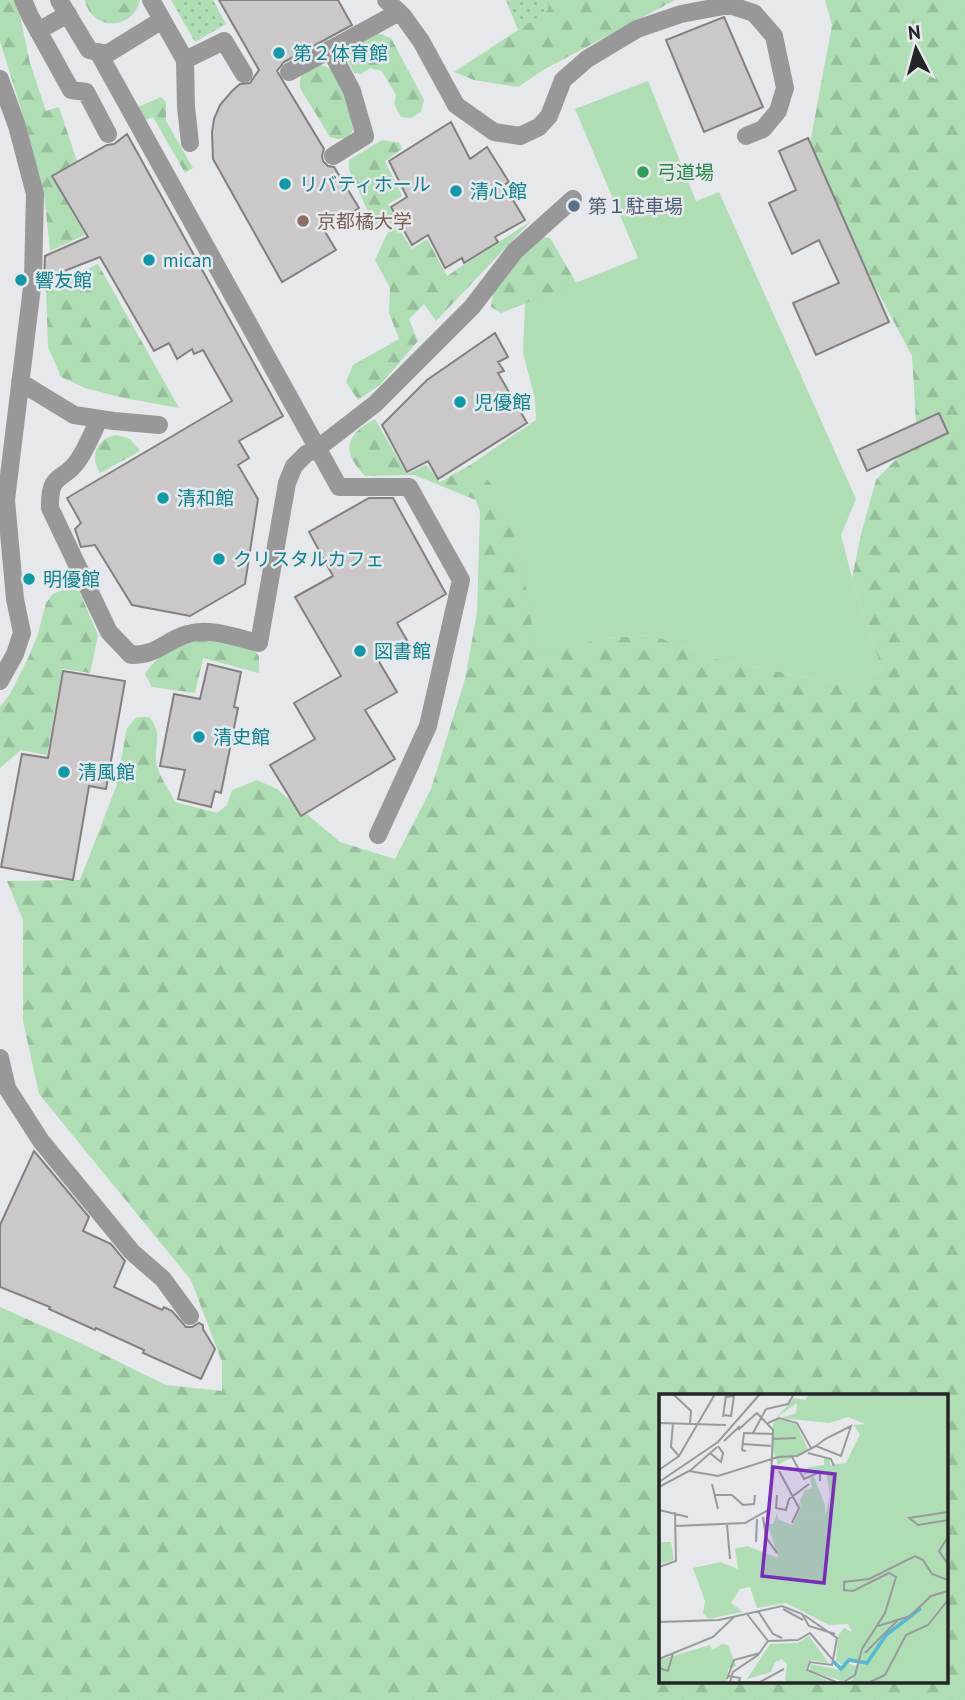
<svg xmlns="http://www.w3.org/2000/svg" width="965" height="1700" font-family="'PT Sans','Noto Sans JP',sans-serif">
<defs>
<pattern id="grass-dots" width="8" height="8" patternUnits="userSpaceOnUse" patternTransform="scale(1.75)"><rect width="8" height="8" fill="#afddb4"/><path d="M2 2h.1M6 6h.1" fill="none" stroke="#96be9b" stroke-width="1.8" stroke-linecap="round"/></pattern>
<pattern id="forest-firs" width="22" height="20" patternUnits="userSpaceOnUse" patternTransform="scale(1.75)"><rect width="22" height="20" fill="#afddb4"/><path d="M5 1l3.5 6h-7zM16 11l3.5 6h-7z" fill="#96be9b"/></pattern>
</defs>
<rect width="100%" height="100%" fill="#e7e8eb"/>
<path fill="url(#grass-dots)" d="M171,0H213L226,24L195,42Z
M506,0H550L547,11L518,30Z"/>
<path fill="url(#forest-firs)" fill-rule="evenodd" d="M0,0H14L20,16L30,63L46,111L59,107L77,161L51,176L85,235L50,251L45,202L29,135L0,41Z
M85,0H140C133,31 91,31 85,0Z
M550,0H675L545,69L518,87L474,80L454,72L547,11Z
M825,0H965V1700H0V1307L74,1340L166,1385L222,1391V1362L191,1280L39,1094L23,1021V920L7,881L80,880L116,787L127,728L137,717H149C165,735 152,748 157,766C160,778 170,791 175,802L217,813L227,805L232,790L257,780L277,789L340,842L395,859L431,789L465,679L477,613L480,512L476,500L414,475L365,476C341,451 345,435 375,419L407,474L426,465L440,482L470,465C480,473 490,480 497,492C521,532 529,607 538,654L604,638L652,635L717,659L838,684L882,671L852,578L861,534L876,480L917,438L912,356L878,292L843,244L809,149L832,25ZM660,1396H946V1681H660Z
M378,33L391,38L424,100L421,112L411,118L401,117L394,104L396,95L382,71L370,68L361,74L354,73L345,55L349,47Z
M315,64C347,66 347,106 354,129L347,138L337,139L330,137L300,88C299,74 304,71 315,64Z
M161,97L166,102V121L193,168L185,173L153,117L143,121L136,108Z
M382,140L400,143L402,149L385,161L402,196L388,204L396,220L377,231L349,170V160Z
M531,221L436,321L424,304L409,319L418,341L380,385L358,400L346,382L353,365L399,339L389,313L390,288L375,260L386,236L395,222L412,249L427,239L447,276Z
M543,237L550,238L577,284L501,313L491,307L495,283L525,249Z
M98,264L179,408L124,398L85,388L61,377L48,347L46,288Z
M117,435L130,439L140,451L100,473C89,456 97,438 117,435Z
M67,588L79,591L98,635L90,673L62,669L47,755L21,750L0,768V707L10,694L29,656L38,634L46,603L53,594Z
M209,639L249,645L259,656V673L203,658L195,693L152,687L145,674C159,651 184,643 209,639Z"/>
<path fill="#afddb4" d="M648,81L696,201L719,192L856,499L841,535L852,578L882,671L838,684L717,659L652,635L604,638L537,655C528,607 521,533 497,492C490,480 480,473 470,465L536,420L535,399L523,353L525,303L638,258L575,109Z"/>
<path fill="#cbc8ca" stroke="#838082" stroke-width="2" d="M219,0H338L352,25L284,62L277,71L324,149L322,156L323,161L328,166L334,167L359,208L324,230L336,250L282,282L213,159L212,132L214,119L220,105L232,91L240,84L250,83L259,70Z
M724,17L763,107L704,132L666,40Z
M451,122L470,159L487,147L509,182L504,185L525,220L495,237L498,242L464,263L462,258L445,268L428,235L412,245L391,207L407,197L389,161Z
M127,134L283,416L239,441L249,458L238,465L258,499L245,584L190,616L132,605L95,545L81,547L75,529L81,523L67,498L232,401L203,350L194,354L192,349L177,359L169,343L154,351L100,257L44,279L45,256L88,237L52,176L107,145L114,144Z
M808,138L889,322L816,355L793,303L839,283L819,240L792,254L769,203L796,190L779,151Z
M495,333L508,357L498,362L504,371L498,373L527,423L438,479L428,461L407,472L382,425L427,380Z
M939,413L948,433L867,471L858,450Z
M369,498H393L446,594L397,623L408,642L378,660L397,692L365,710L395,759L301,816L270,765L315,739L294,703L341,676L295,597L333,576L309,532Z
M208,664L241,672L234,707L238,708L221,793L215,791L211,807L178,799L185,770L160,766L174,694L200,699Z
M63,671L125,681L106,789L89,786L73,880L1,867L22,754L48,758Z
M34,1151L89,1217L83,1231L111,1244L125,1261L114,1287L162,1310L164,1307L172,1311L186,1327H192L199,1323L203,1325V1329L215,1349L201,1379L143,1353L144,1350L96,1328L95,1330L49,1309L50,1307L0,1287V1225Z"/>
<g fill="none" stroke-linecap="round" stroke-linejoin="round">
<path stroke="#989899" stroke-width="18" d="M23,0L30,16L71,90L86,92L108,134
M59,0L89,50L107,54L162,20
M151,0L185,60L224,41L244,74
M386,0L403,16L421,41L456,105L494,132L520,136L539,127L549,116L563,80L587,59L637,29L681,14L729,5L754,13L774,36L785,88L778,111L763,129L746,136
M38,31L68,14
M330,49L352,91L365,136L333,156
M98,52L339,487H409L461,580L428,726L378,835
M185,60L186,107L190,143
M289,72L399,12
M0,79L17,126L35,194L33,279L6,500L15,599L22,633L15,654L0,681
M20,382L74,415L114,421L159,425
M99,419C93,432 87,447 79,459C64,483 49,470 50,508L109,632L131,655C158,655 164,641 188,634C210,627 237,638 259,643L287,483L294,466L306,454L318,448L375,404L472,307L515,251L573,199
M0,1058L7,1088L41,1141L132,1252L163,1279L190,1316"/>
</g>
<g fill="#0f9aa8" stroke="#e7e8eb" stroke-width="2.5">
<circle cx="279" cy="53" r="7"/>
<circle cx="285" cy="184" r="7"/>
<circle cx="456" cy="191" r="7"/>
<circle cx="149" cy="260" r="7"/>
<circle cx="21" cy="280" r="7"/>
<circle cx="460" cy="402" r="7"/>
<circle cx="163" cy="498" r="7"/>
<circle cx="219" cy="559" r="7"/>
<circle cx="29" cy="579" r="7"/>
<circle cx="360" cy="651" r="7"/>
<circle cx="199" cy="737" r="7"/>
<circle cx="64" cy="772" r="7"/>
</g>
<circle fill="#2e9e5b" stroke="#e7e8eb" stroke-width="2.5" cx="643" cy="172" r="7"/>
<circle fill="#5c6f8a" stroke="#e7e8eb" stroke-width="2.5" cx="574" cy="206" r="7"/>
<circle fill="#8d6e63" stroke="#e7e8eb" stroke-width="2.5" cx="303" cy="221" r="7"/>
<g text-anchor="middle" stroke-width="5" stroke-linejoin="round" paint-order="stroke">
<g font-size="19" fill="#0d838f" stroke="#e7e8eb" text-anchor="start">
<text x="293" y="60">第２体育館</text>
<text x="299" y="191">リバティホール</text>
<text x="470" y="198">清心館</text>
<text x="163" y="267">mican</text>
<text x="35" y="287">響友館</text>
<text x="474" y="409">児優館</text>
<text x="177" y="505">清和館</text>
<text x="233" y="566">クリスタルカフェ</text>
<text x="43" y="586">明優館</text>
<text x="374" y="658">図書館</text>
<text x="213" y="744">清史館</text>
<text x="78" y="779">清風館</text>
</g>
<g font-size="19" fill="#27864d" stroke="#e7e8eb" text-anchor="start">
<text x="657" y="179">弓道場</text>
</g>
<g font-size="19" fill="#4e5e75" stroke="#e7e8eb" text-anchor="start">
<text x="588" y="213">第１駐車場</text>
</g>
<g font-size="19" fill="#785e54" stroke="#e7e8eb" text-anchor="start">
<text x="317" y="228">京都橘大学</text>
</g>
</g>
<g transform="translate(659 1394)">
<rect width="289" height="289" fill="#e7e8eb"/>
<path d="M150,0H289V288H190L195,284L183,287L151,277L152,270L181,276L189,269L197,272L199,267L193,265L184,271L177,267L179,242L185,234L193,238L189,230L170,231L127,209L98,214L91,193L81,195L72,209L84,218L49,225L44,219L46,207L34,174L61,168L79,175L76,155L88,152L119,164L109,130H114L118,120L120,126L134,131L141,116L139,106L145,119L166,122L171,102L167,77L143,81L150,73L165,71V64L171,65V71L187,69L201,40L194,31L206,30L189,23L170,29L122,24L137,19L138,9L118,23L135,4L146,6ZM119,25L137,30L149,55L119,71L113,53L114,29ZM150,242L170,269L151,266L146,276L171,288H126L128,270L123,265L116,268L112,278L88,285L111,250L138,249Z" fill="#afddb4"/>
<path d="M155,83L166,111V122L144,119L141,106L146,96L153,94L151,84ZM0,148H12L15,166L0,170ZM63,250L69,251L77,272L69,275L68,288H0V266L51,251L53,256Z" fill="#afddb4"/>
<path fill="none" stroke="#53b9d7" stroke-width="3.5" d="M174,267L182,275L190,266L208,269L227,241L262,214"/>
<path fill="none" stroke="#999a9c" stroke-width="2" d="M14,0L32,17L31,29M65,21L72,22L75,2L67,3M64,23L67,2M0,29L67,31M14,29L12,53L20,62M109,29L120,24L138,29L152,54M192,32L182,62L157,52L166,45ZM94,39L107,15L129,10L135,0M113,45L137,44M65,47L81,32M84,50L112,52M87,57L83,56L85,39L114,40M51,59L62,68L64,59L59,52M149,59L172,65L175,72M133,63L145,85L161,78V87M0,76L20,62L56,0M30,77L59,82L119,63L138,62L157,52M120,77L140,114L133,129M0,88L59,48L101,0M53,90L59,115M0,93L32,76L58,53M56,101H73L84,111L95,110L96,101M118,101L117,114L127,116L130,105L150,90M0,116L29,123M289,118L250,124L259,131L289,126M104,123L107,143L118,159M68,131L71,165M16,132L86,129L111,115L114,36L98,19L79,36M289,143L280,157L289,170M97,148L98,125M0,173L17,167L16,118M124,215L144,226M99,217L114,240L123,244M88,220L109,247L139,246L151,239L173,265M145,221L178,244L173,271L151,268L148,276L177,288M0,228L60,226L123,212L143,220L150,232L176,240M219,232L251,222L272,202L289,197M206,259L239,226M0,265L54,243L75,223M0,274L9,277L14,259M69,282L81,284L80,288H101L125,275M68,285L75,266L101,259M71,288L74,278L99,261L109,247M185,288L196,281L203,255L226,219L237,183L230,179L194,197L185,196V188L210,185L256,162L264,166L273,180L289,186M211,288L226,281L247,241L269,231L289,206"/>
<path fill="#7b2cbf" fill-opacity="0.15" stroke="#7b2cbf" stroke-width="3.5" d="M114,73L176,80L165,189L103,182Z"/>
<rect width="289" height="289" fill="none" stroke="#242526" stroke-width="3.5"/>
</g>
<g transform="translate(916 49) rotate(354)" stroke="#e7e8eb" stroke-width="5" paint-order="stroke">
<path d="M0-5L12 26L0 18L-12 26Z" fill="#242526"/>
<text y="-10" font-size="19" font-weight="bold" text-anchor="middle" fill="#242526">N</text>
</g>
</svg>
